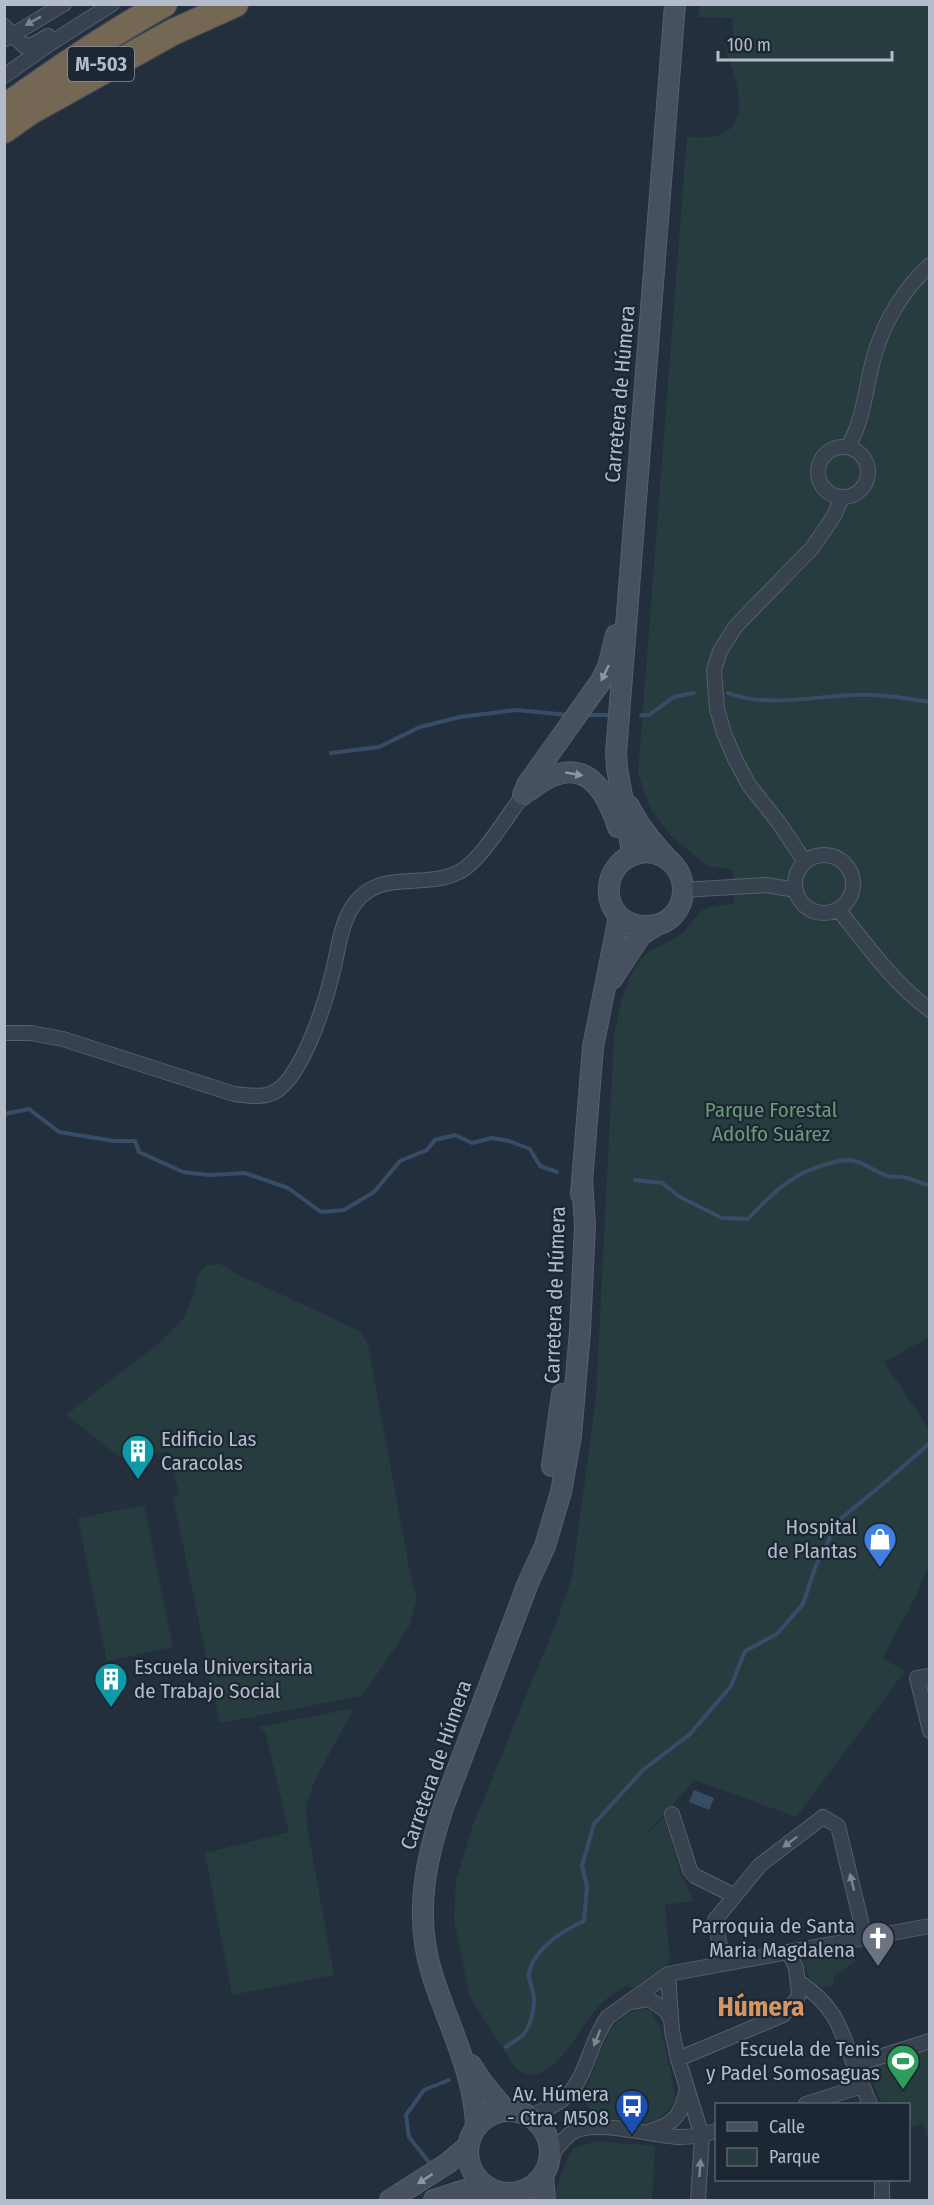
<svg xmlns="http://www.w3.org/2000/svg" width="934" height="2205" font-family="'Fira Sans Condensed',sans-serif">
<rect width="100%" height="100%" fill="#242f3e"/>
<path fill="#263c3f" d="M700,5H929L930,1337L884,1362L929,1429V1564L914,1600L882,1658L905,1671L796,1817L695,1780L641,1839L664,1817L681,1873L693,1901L665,1905L670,1962L632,1989L628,1984C618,1991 606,1998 598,2007C578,2027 549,2099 514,2066L470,1997L454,1921L456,1880L473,1825L556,1623L572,1577L596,1397L614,1036C620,1008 625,972 649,952C659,945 671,942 681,934C688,928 693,920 699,913C707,905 724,905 734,904L733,870L708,866L671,836L650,808L638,774L687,137C696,137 706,138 715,136C755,127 735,76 726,51L734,44L732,18L698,17Z
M220,1264L235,1273L360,1331L368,1345L411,1578L417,1598L409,1627L362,1696L220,1723L173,1497L179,1495L169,1451L124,1460L66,1415L158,1344L183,1319L193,1296L197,1277L205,1266Z
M144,1505L173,1647L107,1661L78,1518Z
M354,1708L315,1780L306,1805L307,1826L334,1975L232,1995L205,1853L289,1832L265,1731L258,1727Z
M851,1949L855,1961L833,1977L834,1982L832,1985L822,1987L810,1979L804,1967L803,1958Z
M639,2009L650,2010L661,2029L673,2082L675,2100L672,2106L657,2121L644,2122L598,2117L592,2112L584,2102L583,2095L610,2029L625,2015Z
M929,2049H930L929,2143L923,2123L909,2127L908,2104H882L870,2075L874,2066Z
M596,2141L655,2146L652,2200H555L554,2195L567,2159L574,2148Z"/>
<path fill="#394c67" d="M694,1790L714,1798L709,1810L689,1802Z"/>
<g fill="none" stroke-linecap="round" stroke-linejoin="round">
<path stroke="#394c67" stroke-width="4" d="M728,693C767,708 815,696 856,695C882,694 905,698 930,702
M590,715H610
M641,715H649L674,697L694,693
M331,753L379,747L420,727L460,717L517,710L568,715
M4,1114L29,1109L59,1132L114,1141H135L139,1152L183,1172L209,1175L245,1173L288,1188L321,1212L344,1210L374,1192L400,1161L427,1150L435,1140L455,1135L472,1143L492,1138L509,1141L530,1149L540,1166L557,1172
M635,1180L662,1183L680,1197L722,1218L748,1219C771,1194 794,1172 827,1164C834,1162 843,1160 850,1160C863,1161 873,1171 885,1175C891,1178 896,1176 903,1177C912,1178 920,1184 930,1185
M506,2047C511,2043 517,2040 522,2036C531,2027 536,2005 533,1992C531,1985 527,1977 530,1969C537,1947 564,1930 584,1921L587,1887L582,1866L594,1824L643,1770L690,1734L731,1686L745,1651L777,1634L803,1604L815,1568L838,1521L890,1478L930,1443
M428,2161L409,2137L406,2115L424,2090L449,2080"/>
<defs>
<path id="street" d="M4,26L24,46L34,44L48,36
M6,39L64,4
M4,76L51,43L112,4
M818 472a25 25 0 1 1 50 0a25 25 0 1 1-50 0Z
M848,447C866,415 865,384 876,350C886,319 905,287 930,265
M795 884a29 29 0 1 1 58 0a29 29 0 1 1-58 0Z
M805,862L779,823L749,785L735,759L724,733L717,709L714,670L720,651L736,626L812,548L834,516L842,497
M683,890L766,885L796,890
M838,909C866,944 893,983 930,1010
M6,1033H31L63,1039L234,1094C245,1095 259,1098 270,1094C301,1084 326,1001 333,971C338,951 340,928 351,909C377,866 422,891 459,872C480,862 508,815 523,795
M930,1676L917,1678L930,1731
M672,1814L690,1870L695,1876L735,1896
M723,1963L715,1920L760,1865L823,1817L838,1826L865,1938
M668,1974L672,2031L678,2059L702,2136L698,2200
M799,1982C835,2006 840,2026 854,2065L930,2041
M630,2002L649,1999L665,2010L671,2019
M678,2059L783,2015L797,1999L799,1993L796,1968L789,1952
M854,2065L870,2104
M806,2104L862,2086
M530,2116C573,2099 577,2088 593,2046C597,2036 601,2026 608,2017L668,1974L930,1926
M650,2131C676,2124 681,2114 687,2089
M551,2156C557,2148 564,2137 573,2132C595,2119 653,2136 680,2137C693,2137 704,2135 716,2131
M882,2180V2200"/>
<path id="secondary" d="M530,790C577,753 602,778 618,827
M523,795L527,785L601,681L608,667L616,635
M629,806C638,825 651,841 666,857
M647,852C696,857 694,925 647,926C596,927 596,855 647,852Z
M631,855V846L617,768L616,753L675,4
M612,979L641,935L657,925
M581,1194L593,1047L619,917
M552,1466L562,1394
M471,2065L482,2082L506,2111
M468 2152a41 41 0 1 1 82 0a41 41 0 1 1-82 0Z
M476,2127C475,2074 448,2025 432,1974C414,1916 425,1861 444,1805L528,1583L545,1546L561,1492L571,1436L580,1331L585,1225L582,1181
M543,2176L545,2200
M390,2200L448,2163L467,2147
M434,2200L468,2189L494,2191"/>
<path id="highway" d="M4,108C55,71 108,35 164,4
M24,115L173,32L235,4
M4,130L38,106"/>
</defs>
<use href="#street" stroke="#565f6c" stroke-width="16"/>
<use href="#secondary" stroke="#565f6c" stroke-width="22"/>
<use href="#highway" stroke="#434c59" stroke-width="28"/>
<use href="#street" stroke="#38414e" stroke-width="14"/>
<use href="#secondary" stroke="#465061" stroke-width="20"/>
<use href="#highway" stroke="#746855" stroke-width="26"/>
</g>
<defs><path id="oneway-solid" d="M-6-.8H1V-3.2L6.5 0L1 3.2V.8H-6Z" transform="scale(1.5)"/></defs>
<g fill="#7c8592">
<use href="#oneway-solid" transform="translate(33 21) rotate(151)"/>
<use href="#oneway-solid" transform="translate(790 1842) rotate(143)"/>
<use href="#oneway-solid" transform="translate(852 1882) rotate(-104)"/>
<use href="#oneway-solid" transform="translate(597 2038) rotate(111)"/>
<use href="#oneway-solid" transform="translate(700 2168) rotate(-86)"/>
</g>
<g fill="#8e96a5">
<use href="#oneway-solid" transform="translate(605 673) rotate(116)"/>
<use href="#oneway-solid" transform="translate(574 774) rotate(10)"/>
<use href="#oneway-solid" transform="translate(425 2179) rotate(147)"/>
</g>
<defs>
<symbol id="building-pin" viewBox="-11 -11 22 30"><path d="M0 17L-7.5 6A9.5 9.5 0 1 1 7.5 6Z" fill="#0f9aa8" stroke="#1d2633"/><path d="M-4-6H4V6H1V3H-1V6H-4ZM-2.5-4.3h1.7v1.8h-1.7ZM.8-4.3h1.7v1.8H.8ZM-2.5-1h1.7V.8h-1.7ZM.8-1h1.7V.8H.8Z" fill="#fff"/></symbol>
<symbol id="shop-pin" viewBox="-11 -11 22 30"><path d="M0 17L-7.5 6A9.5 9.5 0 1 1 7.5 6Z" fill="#3f7fe0" stroke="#1d2633"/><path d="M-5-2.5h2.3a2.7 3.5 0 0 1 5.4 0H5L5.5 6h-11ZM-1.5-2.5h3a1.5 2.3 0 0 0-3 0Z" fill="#fff"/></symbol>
<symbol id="church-pin" viewBox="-11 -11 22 30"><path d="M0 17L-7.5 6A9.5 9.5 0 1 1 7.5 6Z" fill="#6b7280" stroke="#1d2633"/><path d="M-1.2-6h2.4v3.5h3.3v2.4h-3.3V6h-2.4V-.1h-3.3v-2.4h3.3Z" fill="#fff"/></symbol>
<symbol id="stadium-pin" viewBox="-11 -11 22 30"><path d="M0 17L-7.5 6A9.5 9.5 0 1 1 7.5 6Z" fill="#2e9e5b" stroke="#1d2633"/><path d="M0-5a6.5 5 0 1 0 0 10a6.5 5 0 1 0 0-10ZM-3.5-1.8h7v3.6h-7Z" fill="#fff"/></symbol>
<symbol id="bus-pin" viewBox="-11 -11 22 30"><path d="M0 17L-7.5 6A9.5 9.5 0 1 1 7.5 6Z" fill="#1a4fb4" stroke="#1d2633"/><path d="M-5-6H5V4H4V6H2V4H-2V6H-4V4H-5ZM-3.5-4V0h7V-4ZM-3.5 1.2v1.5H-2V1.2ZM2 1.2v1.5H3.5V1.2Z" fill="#fff"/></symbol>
</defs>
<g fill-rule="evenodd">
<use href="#building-pin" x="119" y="1432" width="38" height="52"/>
<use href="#shop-pin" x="861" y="1520" width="38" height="52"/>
<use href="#building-pin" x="92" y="1660" width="38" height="52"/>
<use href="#church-pin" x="859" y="1919" width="38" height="52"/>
<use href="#stadium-pin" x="884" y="2042" width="38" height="52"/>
<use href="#bus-pin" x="613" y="2087" width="38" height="52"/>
</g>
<g text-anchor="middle" stroke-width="4.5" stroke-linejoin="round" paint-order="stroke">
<rect fill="#1d2633" stroke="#878f9c" stroke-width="1.5" x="68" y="47" width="66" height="34" rx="4.5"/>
<g font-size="20" font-weight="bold" fill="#b4bcc9">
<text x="101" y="71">M-503</text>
</g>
<g font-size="21" fill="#b4bcc9" stroke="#1d2633">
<text transform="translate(620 394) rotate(-85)" y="7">Carretera de Húmera</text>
<text transform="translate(555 1295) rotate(-88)" y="7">Carretera de Húmera</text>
<text transform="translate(436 1765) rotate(-71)" y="7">Carretera de Húmera</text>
</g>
<g font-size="21" fill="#6b9a76" stroke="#1d2633">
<text x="771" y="1117">Parque Forestal<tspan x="771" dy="24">Adolfo Suárez</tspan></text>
</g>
<g font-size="21" fill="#b4bcc9" stroke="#1d2633" text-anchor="end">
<text x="161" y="1446" text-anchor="start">Edificio Las<tspan x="161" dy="24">Caracolas</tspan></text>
<text x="857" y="1534">Hospital<tspan x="857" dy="24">de Plantas</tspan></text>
<text x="134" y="1674" text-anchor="start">Escuela Universitaria<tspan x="134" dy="24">de Trabajo Social</tspan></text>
<text x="855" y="1933">Parroquia de Santa<tspan x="855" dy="24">Maria Magdalena</tspan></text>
<text x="880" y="2056">Escuela de Tenis<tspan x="880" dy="24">y Padel Somosaguas</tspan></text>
<text x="609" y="2101">Av. Húmera<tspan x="609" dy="24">- Ctra. M508</tspan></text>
</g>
<g font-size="27" font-weight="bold" fill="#d59563" stroke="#1d2633">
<text x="761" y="2016">Húmera</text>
</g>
</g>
<rect width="934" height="2205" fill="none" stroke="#b4bcc9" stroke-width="12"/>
<rect x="715" y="2103" width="195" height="78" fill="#1d2633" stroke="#59626f" stroke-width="1.5"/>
<rect x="727" y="2122" width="30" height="9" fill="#465061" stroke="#59626f" stroke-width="1.5"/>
<text x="769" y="2133" font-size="18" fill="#b4bcc9">Calle</text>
<rect x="727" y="2148" width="30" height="18" fill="#263c3f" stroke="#59626f" stroke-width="1.5"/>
<text x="769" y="2163" font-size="18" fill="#b4bcc9">Parque</text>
<path d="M718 51v9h174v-9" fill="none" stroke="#b4bcc9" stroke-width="3"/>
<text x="727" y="51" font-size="18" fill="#b4bcc9" stroke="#1d2633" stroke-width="4.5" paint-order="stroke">100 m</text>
</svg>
